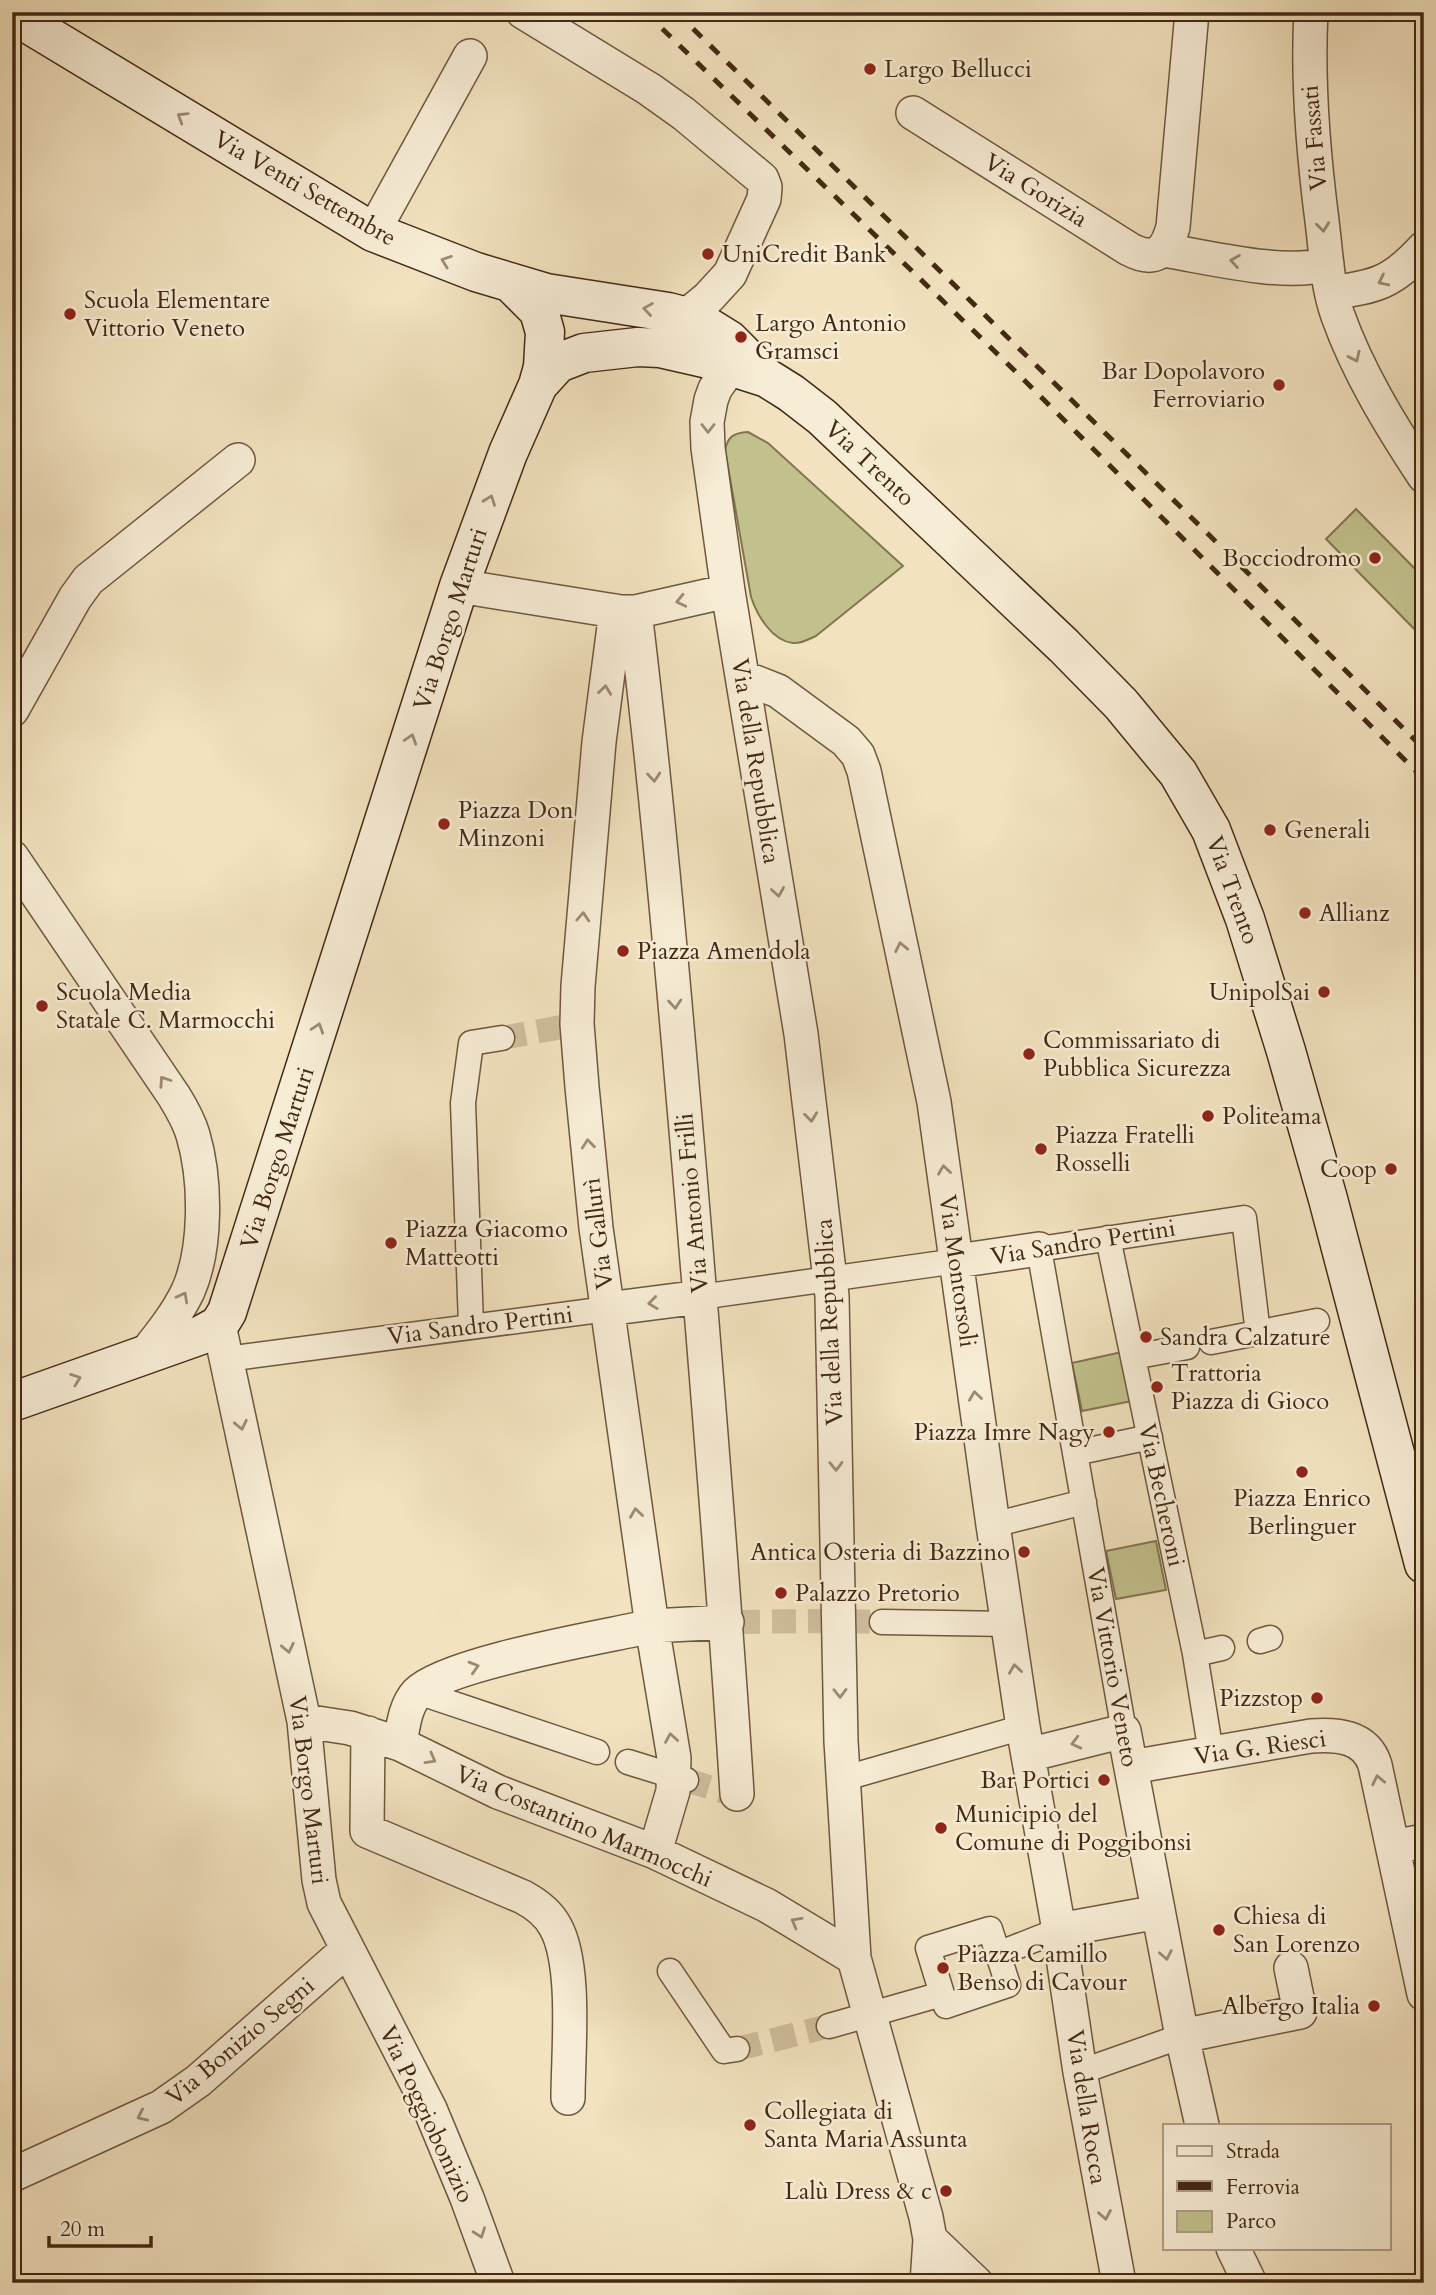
<svg xmlns="http://www.w3.org/2000/svg" width="1436" height="2295" font-family="Cardo,serif">
<rect width="100%" height="100%" fill="#f2e2bf"/>
<filter id="stains"><feTurbulence type="fractalNoise" baseFrequency=".00286" numOctaves="4"/><feColorMatrix values="0 0 0 0 .2 0 0 0 0 .09 0 0 0 0 .02 0 0 0 .5 -.17"/></filter>
<radialGradient id="worn" r=".72"><stop offset=".6" stop-color="#630" stop-opacity="0"/><stop offset="1" stop-color="#630" stop-opacity=".3"/></radialGradient>
<path fill="#c2c18d" stroke="#827550" stroke-width="2" d="M748,432L768,443L903,566L816,636C809,639 801,644 793,643C772,641 757,615 751,597L725,450C728,436 734,433 748,432Z
M1356,509L1424,578V639L1326,539Z
M1122,1352L1132,1401L1082,1411L1072,1363Z
M1156,1541L1166,1590L1116,1599L1106,1551Z"/>
<g fill="none" stroke-linecap="round" stroke-linejoin="round">
<path stroke="#cfbd9d" stroke-width="24" stroke-dasharray="24 12" stroke-linecap="butt" d="M502,1038L567,1026
M846,1621L882,1622
M736,1622L829,1621
M686,1780L725,1792
M737,2049L829,2026"/>
<defs>
<path id="pedestrian" d="M1108,1238L1195,1654L1211,1753
M700,1297L957,1261
M471,1325L463,1103L471,1043L502,1038
M1211,1342L1317,1321
M1133,1357L1187,1347
M227,1359L607,1309
M1075,1453L1150,1437
M993,1525L1084,1502
M882,1622L1009,1624
M1260,1641L1270,1638
M1195,1654L1222,1648
M418,1692L597,1752
M1124,1731L1039,1249L1244,1218L1258,1333
M628,1762L686,1780
M842,1779L1023,1727
M670,1971L724,2051L737,2049
M942,1994L946,2006L1008,1985L998,1954
M829,2026L942,1994L928,1948L990,1929L998,1954L1059,1930
M1080,2072L1182,2036"/>
<path id="minor" d="M523,12L649,89L684,114L762,179L765,187L764,199L730,274L708,298L686,316
M1311,12C1307,82 1313,151 1322,221C1326,252 1327,286 1338,316C1358,372 1391,426 1424,476
M913,113L1129,249C1155,263 1166,252 1173,227L1192,12
M373,232L470,56
M1163,250C1208,257 1285,277 1327,264
M1332,293C1377,286 1392,283 1424,248
M731,366L715,389L711,400L707,422L708,448L728,591L801,1034L832,1296L841,1741L854,1958L926,2217L930,2239L927,2283
M459,586L621,612H635L728,591
M616,611L599,742L578,986L577,1024L582,1087L596,1228L652,1626L674,1758L673,1791L655,1852
M635,612C659,811 676,1011 693,1212C709,1406 725,1600 737,1794
M744,679L755,682L778,691L846,741L858,755L864,771L934,1102L993,1525L1023,1727L1059,1930L1080,2072L1119,2283
M12,710L75,598L88,580L238,460
M12,857L174,1096C182,1109 189,1121 193,1135C206,1179 207,1248 188,1291C177,1314 161,1334 145,1354
M957,1261L1039,1249
M607,1309L700,1297
M219,1325L304,1721L319,1880L324,1903L430,2109L467,2198L498,2283
M304,1721L350,1728L400,1744L498,1792L655,1852L766,1905L854,1958
M368,1733L367,1831L523,1897C536,1904 548,1913 555,1926C577,1964 568,2052 568,2098
M400,1744C403,1727 405,1706 417,1693C443,1665 590,1639 633,1630L652,1626L727,1622
M1028,1755L1124,1731L1182,2036L1202,2125
M1131,1767L1311,1736C1337,1734 1366,1736 1375,1765L1424,1994
M1393,1847L1424,1841
M1059,1930L1158,1912
M1182,2036L1300,2012L1291,1968
M12,2175L161,2107L198,2081L347,1950
M930,2239L976,2283
M1233,2248L1250,2283"/>
<path id="secondary" d="M12,14L373,232L476,272L546,293L668,312L695,319L729,340L761,372
M538,385L558,363L584,353L638,347L660,348L704,358L767,378L791,393L822,417L1064,646L1121,704L1178,773L1211,830L1245,919L1286,1051L1328,1199L1424,1564
M12,1402L201,1335L219,1325L227,1312L459,586L508,453L538,385L543,367L545,332L539,311L511,283"/>
</defs>
<use href="#pedestrian" stroke="#6f573e" stroke-width="27"/>
<use href="#minor" stroke="#6f573e" stroke-width="36"/>
<use href="#secondary" stroke="#432913" stroke-width="41"/>
<use href="#pedestrian" stroke="#f7ecd5" stroke-width="24"/>
<use href="#minor" stroke="#f7ecd5" stroke-width="33"/>
<use href="#secondary" stroke="#f7ecd5" stroke-width="38"/>
<path stroke="#432913" stroke-width="5" stroke-dasharray="12 12" stroke-linecap="butt" d="M645,12L1014,370L1424,779
M676,12L1254,579L1424,749"/>
</g>
<defs><path id="oneway-chevron" d="M-2-3.5L2.5 0L-2 3.5" fill="none" stroke-width="1.6" stroke-linecap="round" stroke-linejoin="round" transform="scale(1.75)"/></defs>
<g stroke="#9d8a74">
<use href="#oneway-chevron" transform="translate(182 117) rotate(-149)"/>
<use href="#oneway-chevron" transform="translate(1323 227) rotate(83)"/>
<use href="#oneway-chevron" transform="translate(446 261) rotate(-160)"/>
<use href="#oneway-chevron" transform="translate(1235 261) rotate(-171)"/>
<use href="#oneway-chevron" transform="translate(1383 281) rotate(154)"/>
<use href="#oneway-chevron" transform="translate(648 309) rotate(-172)"/>
<use href="#oneway-chevron" transform="translate(1355 357) rotate(65)"/>
<use href="#oneway-chevron" transform="translate(708 428) rotate(90)"/>
<use href="#oneway-chevron" transform="translate(490 500) rotate(-70)"/>
<use href="#oneway-chevron" transform="translate(681 601) rotate(167)"/>
<use href="#oneway-chevron" transform="translate(605 690) rotate(-83)"/>
<use href="#oneway-chevron" transform="translate(411 739) rotate(-72)"/>
<use href="#oneway-chevron" transform="translate(654 777) rotate(85)"/>
<use href="#oneway-chevron" transform="translate(778 892) rotate(81)"/>
<use href="#oneway-chevron" transform="translate(583 917) rotate(-86)"/>
<use href="#oneway-chevron" transform="translate(901 947) rotate(-102)"/>
<use href="#oneway-chevron" transform="translate(675 1004) rotate(85)"/>
<use href="#oneway-chevron" transform="translate(318 1028) rotate(-72)"/>
<use href="#oneway-chevron" transform="translate(164 1081) rotate(-124)"/>
<use href="#oneway-chevron" transform="translate(811 1117) rotate(83)"/>
<use href="#oneway-chevron" transform="translate(588 1144) rotate(-96)"/>
<use href="#oneway-chevron" transform="translate(944 1170) rotate(-98)"/>
<use href="#oneway-chevron" transform="translate(183 1297) rotate(-62)"/>
<use href="#oneway-chevron" transform="translate(653 1303) rotate(173)"/>
<use href="#oneway-chevron" transform="translate(76 1379) rotate(-20)"/>
<use href="#oneway-chevron" transform="translate(975 1396) rotate(-98)"/>
<use href="#oneway-chevron" transform="translate(241 1425) rotate(78)"/>
<use href="#oneway-chevron" transform="translate(836 1466) rotate(89)"/>
<use href="#oneway-chevron" transform="translate(636 1513) rotate(-98)"/>
<use href="#oneway-chevron" transform="translate(288 1648) rotate(78)"/>
<use href="#oneway-chevron" transform="translate(474 1667) rotate(-16)"/>
<use href="#oneway-chevron" transform="translate(1015 1669) rotate(-98)"/>
<use href="#oneway-chevron" transform="translate(840 1693) rotate(89)"/>
<use href="#oneway-chevron" transform="translate(671 1738) rotate(-99)"/>
<use href="#oneway-chevron" transform="translate(1076 1743) rotate(166)"/>
<use href="#oneway-chevron" transform="translate(431 1759) rotate(29)"/>
<use href="#oneway-chevron" transform="translate(1378 1780) rotate(-102)"/>
<use href="#oneway-chevron" transform="translate(796 1922) rotate(-150)"/>
<use href="#oneway-chevron" transform="translate(1166 1955) rotate(79)"/>
<use href="#oneway-chevron" transform="translate(142 2116) rotate(155)"/>
<use href="#oneway-chevron" transform="translate(1105 2215) rotate(80)"/>
<use href="#oneway-chevron" transform="translate(480 2233) rotate(70)"/>
</g>
<g fill="#8f2418" stroke="#f7ecd5" stroke-width="2.5">
<circle cx="870" cy="69" r="7"/>
<circle cx="708" cy="254" r="7"/>
<circle cx="70" cy="314" r="7"/>
<circle cx="741" cy="337" r="7"/>
<circle cx="1279" cy="385" r="7"/>
<circle cx="1375" cy="558" r="7"/>
<circle cx="444" cy="824" r="7"/>
<circle cx="1270" cy="830" r="7"/>
<circle cx="1305" cy="913" r="7"/>
<circle cx="623" cy="951" r="7"/>
<circle cx="1324" cy="992" r="7"/>
<circle cx="42" cy="1006" r="7"/>
<circle cx="1029" cy="1054" r="7"/>
<circle cx="1208" cy="1116" r="7"/>
<circle cx="1041" cy="1149" r="7"/>
<circle cx="1391" cy="1169" r="7"/>
<circle cx="391" cy="1243" r="7"/>
<circle cx="1146" cy="1337" r="7"/>
<circle cx="1157" cy="1387" r="7"/>
<circle cx="1109" cy="1432" r="7"/>
<circle cx="1302" cy="1472" r="7"/>
<circle cx="1024" cy="1552" r="7"/>
<circle cx="781" cy="1593" r="7"/>
<circle cx="1317" cy="1698" r="7"/>
<circle cx="1104" cy="1780" r="7"/>
<circle cx="941" cy="1828" r="7"/>
<circle cx="1219" cy="1930" r="7"/>
<circle cx="943" cy="1968" r="7"/>
<circle cx="1374" cy="2006" r="7"/>
<circle cx="750" cy="2125" r="7"/>
<circle cx="946" cy="2191" r="7"/>
</g>
<g text-anchor="middle" stroke-width="5" stroke-linejoin="round" paint-order="stroke">
<g font-size="24" fill="#432913" stroke="#f7ecd5" text-anchor="start">
<text x="884" y="77">Largo Bellucci</text>
<text x="722" y="262">UniCredit Bank</text>
<text x="84" y="308">Scuola Elementare<tspan x="84" dy="28">Vittorio Veneto</tspan></text>
<text x="755" y="331">Largo Antonio<tspan x="755" dy="28">Gramsci</tspan></text>
<text x="1265" y="379" text-anchor="end">Bar Dopolavoro<tspan x="1265" dy="28">Ferroviario</tspan></text>
<text x="1361" y="566" text-anchor="end">Bocciodromo</text>
<text x="458" y="818">Piazza Don<tspan x="458" dy="28">Minzoni</tspan></text>
<text x="1284" y="838">Generali</text>
<text x="1319" y="921">Allianz</text>
<text x="637" y="959">Piazza Amendola</text>
<text x="56" y="1000">Scuola Media<tspan x="56" dy="28">Statale C. Marmocchi</tspan></text>
<text x="1310" y="1000" text-anchor="end">UnipolSai</text>
<text x="1043" y="1048">Commissariato di<tspan x="1043" dy="28">Pubblica Sicurezza</tspan></text>
<text x="1222" y="1124">Politeama</text>
<text x="1055" y="1143">Piazza Fratelli<tspan x="1055" dy="28">Rosselli</tspan></text>
<text x="1377" y="1177" text-anchor="end">Coop</text>
<text x="405" y="1237">Piazza Giacomo<tspan x="405" dy="28">Matteotti</tspan></text>
<text x="1160" y="1345">Sandra Calzature</text>
<text x="1171" y="1381">Trattoria<tspan x="1171" dy="28">Piazza di Gioco</tspan></text>
<text x="1095" y="1440" text-anchor="end">Piazza Imre Nagy</text>
<text x="1302" y="1506" text-anchor="middle">Piazza Enrico<tspan x="1302" dy="28">Berlinguer</tspan></text>
<text x="1010" y="1560" text-anchor="end">Antica Osteria di Bazzino</text>
<text x="795" y="1601">Palazzo Pretorio</text>
<text x="1303" y="1706" text-anchor="end">Pizzstop</text>
<text x="1090" y="1788" text-anchor="end">Bar Portici</text>
<text x="955" y="1822">Municipio del<tspan x="955" dy="28">Comune di Poggibonsi</tspan></text>
<text x="1233" y="1924">Chiesa di<tspan x="1233" dy="28">San Lorenzo</tspan></text>
<text x="957" y="1962">Piazza Camillo<tspan x="957" dy="28">Benso di Cavour</tspan></text>
<text x="1360" y="2014" text-anchor="end">Albergo Italia</text>
<text x="764" y="2119">Collegiata di<tspan x="764" dy="28">Santa Maria Assunta</tspan></text>
<text x="932" y="2199" text-anchor="end">Lalù Dress &amp; c</text>
</g>
<g font-size="24" fill="#432913" stroke="#f7ecd5">
<text transform="translate(1314 138) rotate(-95)" y="8">Via Fassati</text>
<text transform="translate(305 188) rotate(30)" y="8">Via Venti Settembre</text>
<text transform="translate(1036 190) rotate(32)" y="8">Via Gorizia</text>
<text transform="translate(870 463) rotate(43)" y="8">Via Trento</text>
<text transform="translate(450 619) rotate(-72)" y="8">Via Borgo Marturi</text>
<text transform="translate(756 761) rotate(81)" y="8">Via della Repubblica</text>
<text transform="translate(1233 890) rotate(70)" y="8">Via Trento</text>
<text transform="translate(277 1158) rotate(-72)" y="8">Via Borgo Marturi</text>
<text transform="translate(692 1203) rotate(-95)" y="8">Via Antonio Frilli</text>
<text transform="translate(598 1234) rotate(-97)" y="8">Via Gallurì</text>
<text transform="translate(1083 1242) rotate(-9)" y="8">Via Sandro Pertini</text>
<text transform="translate(958 1271) rotate(82)" y="8">Via Montorsoli</text>
<text transform="translate(829 1322) rotate(-93)" y="8">Via della Repubblica</text>
<text transform="translate(480 1325) rotate(-7)" y="8">Via Sandro Pertini</text>
<text transform="translate(1162 1495) rotate(78)" y="8">Via Becheroni</text>
<text transform="translate(1113 1667) rotate(80)" y="8">Via Vittorio Veneto</text>
<text transform="translate(1260 1747) rotate(-8)" y="8">Via G. Riesci</text>
<text transform="translate(309 1790) rotate(83)" y="8">Via Borgo Marturi</text>
<text transform="translate(584 1826) rotate(23)" y="8">Via Costantino Marmocchi</text>
<text transform="translate(240 2041) rotate(-40)" y="8">Via Bonizio Segni</text>
<text transform="translate(1087 2107) rotate(81)" y="8">Via della Rocca</text>
<text transform="translate(427 2114) rotate(65)" y="8">Via Poggiobonizio</text>
</g>
</g>
<rect width="1436" height="2295" fill="none" stroke="#f2e2bf" stroke-width="42"/>
<rect x="14" y="14" width="1408" height="2267" fill="none" stroke="#432913" stroke-width="3.5"/>
<rect x="21" y="21" width="1394" height="2253" fill="none" stroke="#432913" stroke-width="2"/>
<rect x="1163" y="2124" width="228" height="126" fill="#f7ecd5" stroke="#af9e87" stroke-width="2"/>
<rect x="1177" y="2146" width="35" height="10" fill="#f7ecd5" stroke="#af9e87" stroke-width="2"/>
<text x="1226" y="2158" font-size="21" fill="#432913">Strada</text>
<rect x="1177" y="2181" width="35" height="10" fill="#432913" stroke="#af9e87" stroke-width="2"/>
<text x="1226" y="2194" font-size="21" fill="#432913">Ferrovia</text>
<rect x="1177" y="2211" width="35" height="21" fill="#c2c18d" stroke="#af9e87" stroke-width="2"/>
<text x="1226" y="2228" font-size="21" fill="#432913">Parco</text>
<path d="M49 2236v10h102v-10" fill="none" stroke="#432913" stroke-width="3.5"/>
<text x="60" y="2236" font-size="21" fill="#432913" stroke="#f7ecd5" stroke-width="5" paint-order="stroke">20 m</text>
<rect width="100%" height="100%" filter="url(#stains)"/>
<rect width="100%" height="100%" fill="url(#worn)"/>
</svg>
